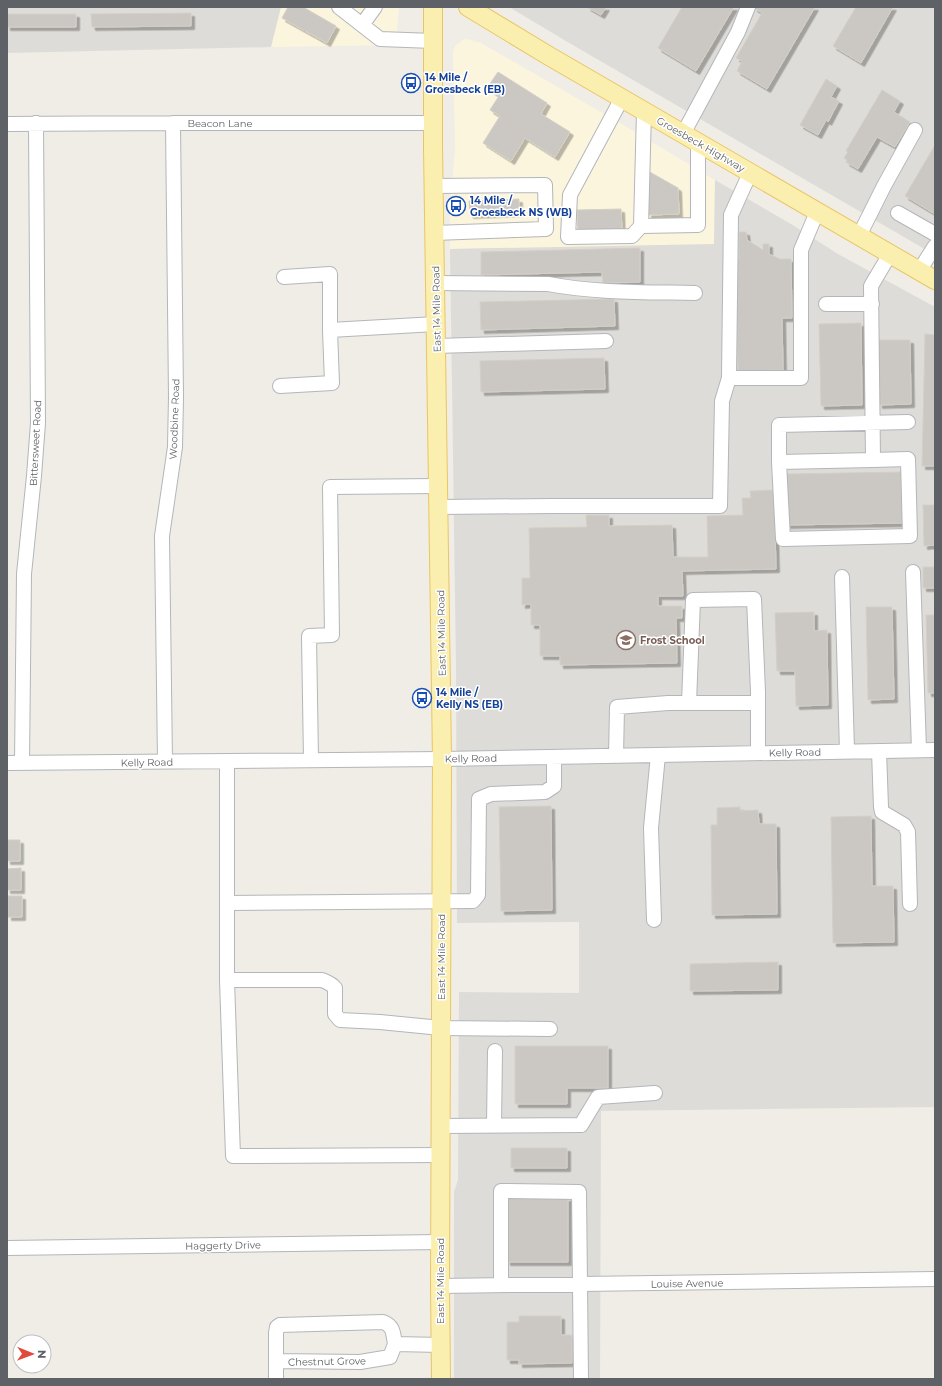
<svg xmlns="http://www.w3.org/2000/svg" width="942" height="1386" font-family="Montserrat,sans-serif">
<defs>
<filter id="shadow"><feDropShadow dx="3.5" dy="3.5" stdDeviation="0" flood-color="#0004"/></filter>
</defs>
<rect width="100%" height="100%" fill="#efede6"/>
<path fill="#fcf5de" d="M281,7H399L396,45L271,47Z
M467,39L481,43L637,133L715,180L714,244L450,249V205L455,149L453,51L456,45L463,40Z"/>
<path fill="#dedcd8" d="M7,7H281L271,47L7,53Z
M509,7H935V255L571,44Z
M715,180L791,224L838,254L935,307V1107L601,1111L600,1379H454V1192L458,1180L459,992L579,993V922L457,923L456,664L450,249L714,244Z"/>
<path fill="#cbc8c4" stroke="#d4cfc5" filter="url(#shadow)" d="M288,7H303L336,26L327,43L282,18Z
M587,7H606L601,15Z
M682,7H734L696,71L658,48Z
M754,7H815L767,89L737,71L742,61L736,58L762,13L754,8Z
M856,7H893L861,63L833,46Z
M191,13V26L92,27L91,14Z
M7,14H76V27H7Z
M498,72L547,103L541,114L570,132L555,157L525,138L511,161L483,143L500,116L490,110L499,96L487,88Z
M826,79L837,86L831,97L839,101L828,122L826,120L818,135L800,125Z
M882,90L900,101L894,112L910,122L895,147L877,137L858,169L846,162L847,160L844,158L848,152L846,151Z
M935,145V214L905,196Z
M648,171L678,188L679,214L648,215Z
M519,199V213L470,215L469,201Z
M621,209L622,233L578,234L577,210Z
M739,232H746L747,240L763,250V244H769V254L780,259H791L792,318H782L783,370L738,371L736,260H739Z
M640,248V282L603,283L602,272L481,275V252Z
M614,299L615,326L481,330L480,302Z
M861,323L862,405L821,406L819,324Z
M925,334L935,335V466H922Z
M878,340H910L911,404L879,405Z
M604,358L605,389L481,392L480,361Z
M901,472L902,523L787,525L786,474Z
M774,490L776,569L682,571L683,596H658V606H682V618H676L677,663L560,665V656H540V625H531V604L522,605V578H530L529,528L587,527L586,515H609V526L672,525L673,557H708L707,516L743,515L742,498H751L750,491Z
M923,505H935V545L924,546Z
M923,567H935V588H923Z
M866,607H892L894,699L868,700Z
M814,612V631L827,630L828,705L796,706L795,671H777L775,613Z
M926,615H935V693H928Z
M551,806L552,910L501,911L499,807Z
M740,807V811L758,810L759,824H776L777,914L712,915L711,825H717V808Z
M871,816L872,886H893L894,942L833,943L831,817Z
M7,840H20V861H7Z
M21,868V890H7V869Z
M8,896H22V917H8Z
M778,962V990L690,991V964Z
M515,1046H608V1088H567V1104H515Z
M511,1148H567V1168H511Z
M507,1198H568V1262H507Z
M519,1316H561V1335H572V1363L519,1364V1360H507V1322H519Z"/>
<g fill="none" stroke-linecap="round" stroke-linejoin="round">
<defs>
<path id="minor" d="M339,7L380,39L433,41
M362,25L375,7
M622,98L570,195L568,237L632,236L641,226
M644,111L641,226L698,225V143
M7,124L173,123H433
M683,134L738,32L748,7
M750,173L731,215L729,378H801V250L817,212
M434,186L545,185L546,229L434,233
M898,213L935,234
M859,236L884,186L915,130
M919,271L935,246
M284,277L330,274V330L436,324
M435,283L548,284C596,293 646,292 695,293
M826,304H872
M436,346L606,341
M280,386L332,383L330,330
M873,460L908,459L910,536L783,539L779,462L873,460L871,286L890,254
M779,462V425L908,422
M439,507L552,506H720L722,401L729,378
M913,572L919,750
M842,577L847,751
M689,703L693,600L754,599L758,692V753
M879,751L881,807L882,812L904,825L908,832L910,904
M616,756L617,707L668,703H758
M311,760L309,636L332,635L330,487L438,486
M227,761V980L233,1156L441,1155
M165,762L162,536L175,447L176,397L173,123
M7,763L442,759L935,750
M22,763L24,574L34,476L38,423L36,123
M227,903L473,901L478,895L479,799L491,794L545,792L554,786V757
M654,920L651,828L658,755
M227,980H322C327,982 332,984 335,988V1014L340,1020L380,1022L441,1028L550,1029
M494,1125L495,1051
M441,1126L581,1125L598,1097L655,1093
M7,1248L440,1242
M501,1285V1191L579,1192L581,1379
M440,1286L935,1279
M276,1361L360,1362L390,1357L395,1344L441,1345
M276,1379V1333L277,1327L280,1325L383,1322C394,1326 393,1334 395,1344"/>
<path id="major" d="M433,7V147L442,759L440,1286L441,1379
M468,7L549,56L935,280"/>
</defs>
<use href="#minor" stroke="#b3b6ba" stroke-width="16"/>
<use href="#major" stroke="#eac564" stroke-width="20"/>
<use href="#minor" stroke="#fff" stroke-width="14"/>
<use href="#major" stroke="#fbefb0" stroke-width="18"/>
</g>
<defs>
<symbol id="bus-ring" viewBox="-11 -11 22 22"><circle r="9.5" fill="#fff" stroke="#1a4fb4" stroke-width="1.5"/><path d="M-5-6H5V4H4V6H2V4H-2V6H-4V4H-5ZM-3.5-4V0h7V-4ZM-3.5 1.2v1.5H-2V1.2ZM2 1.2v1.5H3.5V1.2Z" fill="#1a4fb4"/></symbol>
<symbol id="school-ring" viewBox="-11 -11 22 22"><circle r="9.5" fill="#fff" stroke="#8d6e63" stroke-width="1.5"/><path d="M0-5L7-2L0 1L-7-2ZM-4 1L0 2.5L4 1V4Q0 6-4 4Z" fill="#8d6e63"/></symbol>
</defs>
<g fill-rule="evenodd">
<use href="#bus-ring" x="400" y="72" width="22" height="22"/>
<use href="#bus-ring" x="445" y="195" width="22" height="22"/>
<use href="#school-ring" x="615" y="629" width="22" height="22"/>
<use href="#bus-ring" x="411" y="687" width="22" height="22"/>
</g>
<g text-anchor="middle" stroke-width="3" stroke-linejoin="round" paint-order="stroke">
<g font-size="10" font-weight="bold" fill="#164399" stroke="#fff" text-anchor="start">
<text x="425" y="81">14 Mile /<tspan x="425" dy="12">Groesbeck (EB)</tspan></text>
<text x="470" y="204">14 Mile /<tspan x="470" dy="12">Groesbeck NS (WB)</tspan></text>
<text x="436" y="696">14 Mile /<tspan x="436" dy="12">Kelly NS (EB)</tspan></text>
</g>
<g font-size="10" fill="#5e6166" stroke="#fff">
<text x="220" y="127">Beacon Lane</text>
<text transform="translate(701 144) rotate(30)" y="4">Groesbeck Highway</text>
<text transform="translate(436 309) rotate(-91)" y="4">East 14 Mile Road</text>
<text transform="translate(174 419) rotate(-88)" y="4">Woodbine Road</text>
<text transform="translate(35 443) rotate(-87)" y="4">Bittersweet Road</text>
<text transform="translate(441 633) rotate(-91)" y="4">East 14 Mile Road</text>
<text transform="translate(795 752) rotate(-1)" y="4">Kelly Road</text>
<text transform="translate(471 758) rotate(-1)" y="4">Kelly Road</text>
<text transform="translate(147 762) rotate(-1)" y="4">Kelly Road</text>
<text transform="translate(441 957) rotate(-90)" y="4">East 14 Mile Road</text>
<text transform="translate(223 1245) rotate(-1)" y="4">Haggerty Drive</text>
<text transform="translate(440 1281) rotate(-90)" y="4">East 14 Mile Road</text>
<text transform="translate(687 1283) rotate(-1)" y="4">Louise Avenue</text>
<text transform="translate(327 1361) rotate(-1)" y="4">Chestnut Grove</text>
</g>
<g font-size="10" font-weight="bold" fill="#785e54" stroke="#fff" text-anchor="start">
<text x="640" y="644">Frost School</text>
</g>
</g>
<rect width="942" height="1386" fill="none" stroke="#5e6166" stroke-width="16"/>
<g transform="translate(32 1354) rotate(91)"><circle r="19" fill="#ffffff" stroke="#bfc0c2"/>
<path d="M0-3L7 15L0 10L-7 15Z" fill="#e0493b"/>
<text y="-6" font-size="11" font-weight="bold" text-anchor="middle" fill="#5e6166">N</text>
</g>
</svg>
